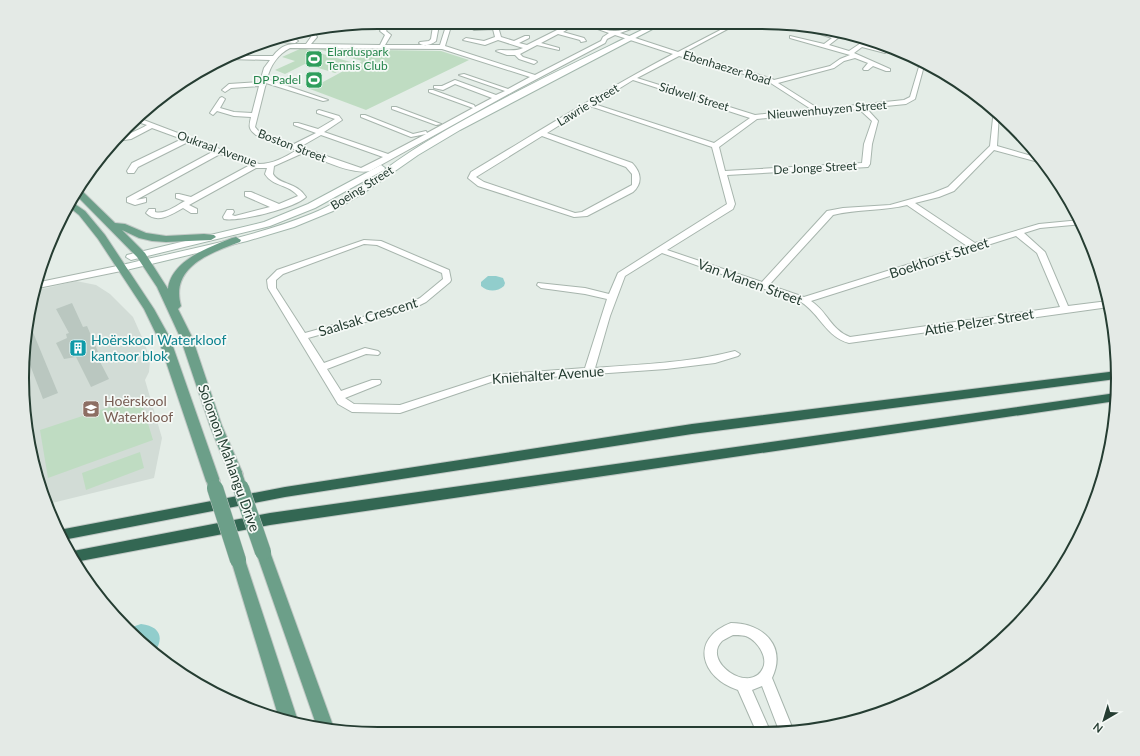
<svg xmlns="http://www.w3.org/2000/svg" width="1140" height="756" font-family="Lato,sans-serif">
<rect width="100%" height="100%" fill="#e4ede7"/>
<path fill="#d2dcd6" d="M76,281L96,285L110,294L133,317L145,344L150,361L149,372L145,380L162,438L154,478L48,504L34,470L23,354L38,290Z"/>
<path fill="#bfdcc2" d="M302,48L354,63L335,73L305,64L285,74L275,70L295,61L282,57Z
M318,49L441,51L469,60L366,110L310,89L362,61Z
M140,397L153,440L48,478L40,430Z
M140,452L144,468L86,490L82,473Z"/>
<path fill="#91cdcc" d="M488,276H496L503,278L505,283L504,286C497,292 488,292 481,286V282Z
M141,624C160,626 165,638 154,653L143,646L129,628Z"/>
<path fill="#bac7c0" d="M72,303L83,327L87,326L99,354H96L109,379L91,387L76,357L64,359L56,343L67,338L66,334L69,333L56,309Z
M30,325L58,393L43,399L24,349Z"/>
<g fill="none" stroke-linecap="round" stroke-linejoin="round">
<defs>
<path id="minor" d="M378,22H433L439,25L436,41C431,45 424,47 419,43L420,42L429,41L431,39L433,26L425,24H390L386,31L391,35L385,45H440L447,23H452L445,46L535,75L601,41L603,37L609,33L581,23C594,24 603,31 614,31C623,32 634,24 645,24L620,33L678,52L730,25H735L683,53L770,78L774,80L830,66L840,59L850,55L790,38V36L824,44L832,38L814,32V30L816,29L838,36V38L829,45L849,51L861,43L887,50L888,51L885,53L862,47L854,53L890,69V71H886L873,66L868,70H864L863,69L868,63L855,58L844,61L834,68L778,83L819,109L904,100L910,97L921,60L925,62L915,99L906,104L866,108L878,121L872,144L870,164L868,167L727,175L735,204L733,209L667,250L762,282L827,211L843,208L890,205L933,193L948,187L990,146L994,109L999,113L997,146L1042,159L1046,164L994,150L954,191L939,197L915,203L975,243L1039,224L1081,220L1083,224L1040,228L1024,233L1045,252L1068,306L1108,301L1109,307L849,343C826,337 820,314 801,302L662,253L625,276L610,316L595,368C642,364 689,363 735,351L740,354L738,356L715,363L666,369L494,381L400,413L352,412L338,404L268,288L267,280L277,270L364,240L381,241L449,270L451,280L450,282L426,302L412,309L308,338L324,363L365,348L378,351L380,353L378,355L366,354L327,369L341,391L372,380H380L381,382L380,384L345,398L354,404L400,405L493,375L585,368L607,299L585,294L541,288L537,285L538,283L585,288L609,294L618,273L727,204L712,147L590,106L547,133L632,163C641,172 643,183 633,192L587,216L574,217L478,186L468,178L471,172C538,132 604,90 673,54L615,35L607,39L605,43L516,90L370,171C351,175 321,159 303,153L274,166L273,174C279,185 297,182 306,197C295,208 239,222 224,219L223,217L227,210H233L234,212L232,215L235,216L270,207L245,196V192H251L279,204L298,196C289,184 273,187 265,174L267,168H256L189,205L197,209V213H191L183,208C171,215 157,224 146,213L149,209H155V212C165,215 177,205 185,201L176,198V194H179L191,197L250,165L220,154L136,200L146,198V202L135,205L127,202V198L214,151L188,142L138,167L134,173H128L127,171L132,163L182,139L152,128L131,139L117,141C122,136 139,130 147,125L138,122L141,119L259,164C273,164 285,157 297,150L256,135C248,129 249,126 251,117L234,116L217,111L213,115L210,113L220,98L222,97L225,99L220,108L234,112L252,113L259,86L231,88L225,92L222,90L229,84L260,82L264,68L270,60L228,59L233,56H273C283,43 290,44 306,44L311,37L309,33L314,32L317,37L311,44L380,45L385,35L380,31L384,24L374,23ZM290,48L442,49L530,77L508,89L464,74L459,75L505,91L496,95L455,80L442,86H434V88L443,90L455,84L492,98L475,107L474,105L433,90H429V92L473,108L427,133L426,131L413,134L365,115H361V117L411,137L426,134L388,154L324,132L342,120L339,116L319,110L317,111V113L335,119L318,129L298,123H294V125L316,133L294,144L260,133L255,127L266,83L323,101L328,100L267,79C270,66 278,54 290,48ZM679,56L766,80L811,109L755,115L637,78ZM633,80L750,118L714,143L594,104ZM859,109L872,121L864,144L862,163L725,171L719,147L757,119ZM321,135L383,157L361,168L300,147ZM542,136L626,167L632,174V185L582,212L575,213L484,182L476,177ZM907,205L967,246L804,297L769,285L833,215C857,209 883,211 907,205ZM1016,236L1037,253L1060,307L850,337C831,330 827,311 811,301ZM364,244L377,245L435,270L442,273L443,279L420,298L406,305L305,333L276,288V280L283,274Z
M491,23H497L501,37L514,41L525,36H529V38L519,43L527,45L557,30L537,23H546L561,28L569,24H573V26L563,32L584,38L586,41L581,42L580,40L558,34L541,43L559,48V50L537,45L520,54L523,57L536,61L537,62L534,64L519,59L515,55H507L496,51C502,48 512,53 523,48L498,40L485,45L463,40L466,38L484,41L495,37L493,29L474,30L471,28L474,26L492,25Z
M273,39H295L298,41L295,43L262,41Z
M392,107H396L441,124L436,125L392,109Z
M731,623C763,623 787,646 772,678L794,732L780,733L762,686L752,690L771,733H757L738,690C701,678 689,639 731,623ZM733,635C737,635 744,635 748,637C758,642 768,657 763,668C751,695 701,662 722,641C725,639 729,637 733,635Z"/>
<path id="tertiary" d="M122,265L127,268L126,270L38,288L40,282Z"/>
<path id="secondary" d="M654,24H662L460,130L418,155L362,194L333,211L294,227L247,241L122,271L117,268L118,266C183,250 249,239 311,214C353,197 387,165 426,142C499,98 577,62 654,24Z
M381,165L385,168L384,170L315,208L270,226L131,260L126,257L127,255L264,222L308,204Z"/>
<path id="primary" d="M80,189L115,223L125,224L146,233L166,236L204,234L214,235L216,237L211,240L166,242L152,241L139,238L122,230L145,253L168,289C171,260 210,247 232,238L236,237L241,240L240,242C210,253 170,267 181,306L178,309L192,337L222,426L243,474L241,478L236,479L231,478L229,474L210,426L180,337L157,287L137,257L76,195Z
M72,202L85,211L105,235L154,309L170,338L220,481L218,485L213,486L208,485L206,481L158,338L144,309L98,239L79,215L69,207Z
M263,546L268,548L270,552L335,731L317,727L256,552L258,548Z
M238,554L243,556L245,560L297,718L296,720L278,715L231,560L233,556Z"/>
<path id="motorway" d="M1117,371L1116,379L692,434L285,497L63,540L59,530L285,487L692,424Z
M1116,393V401L270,525L75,562L68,552L270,513Z"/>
</defs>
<use href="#minor" stroke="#a7b5ad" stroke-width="2"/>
<use href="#tertiary" stroke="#a7b5ad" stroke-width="2"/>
<use href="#secondary" stroke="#a3b7ad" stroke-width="2"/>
<use href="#primary" stroke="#c2c9c6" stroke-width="2"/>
<use href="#motorway" stroke="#c2c9c6" stroke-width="2"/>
<use href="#minor" fill="#fff" fill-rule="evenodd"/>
<use href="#tertiary" fill="#fff" fill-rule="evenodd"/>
<use href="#secondary" fill="#fff" fill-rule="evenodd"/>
<use href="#primary" fill="#6c9f89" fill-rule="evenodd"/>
<use href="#motorway" fill="#336753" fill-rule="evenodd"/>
<defs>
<path id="primary-bridge-far1" d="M236,474L241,489
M213,481L215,489"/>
<path id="primary-bridge" d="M215,488L238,560
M241,488L263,552"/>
</defs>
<use href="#primary-bridge-far1" stroke="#c2c9c6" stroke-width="14" stroke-linecap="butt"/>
<use href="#primary-bridge" stroke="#c2c9c6" stroke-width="17" stroke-linecap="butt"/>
<use href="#primary-bridge-far1" stroke="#6c9f89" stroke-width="12"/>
<use href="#primary-bridge" stroke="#6c9f89" stroke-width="16"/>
</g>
<defs>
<symbol id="stadium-square" viewBox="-11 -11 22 22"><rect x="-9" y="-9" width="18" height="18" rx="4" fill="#2e9e5b" stroke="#f5f9f6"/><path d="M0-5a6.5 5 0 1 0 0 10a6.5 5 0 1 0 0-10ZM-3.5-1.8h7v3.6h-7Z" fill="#fff"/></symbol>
<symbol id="building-square" viewBox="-11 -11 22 22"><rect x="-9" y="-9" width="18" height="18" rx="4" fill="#0f9aa8" stroke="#f5f9f6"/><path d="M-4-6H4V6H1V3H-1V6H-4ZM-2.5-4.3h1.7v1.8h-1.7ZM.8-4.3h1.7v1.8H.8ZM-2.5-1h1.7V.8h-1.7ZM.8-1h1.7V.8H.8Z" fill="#fff"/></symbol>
<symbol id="school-square" viewBox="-11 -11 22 22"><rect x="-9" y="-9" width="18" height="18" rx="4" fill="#8d6e63" stroke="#f5f9f6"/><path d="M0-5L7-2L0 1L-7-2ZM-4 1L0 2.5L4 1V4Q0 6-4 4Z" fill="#fff"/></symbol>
</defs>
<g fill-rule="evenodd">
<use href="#stadium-square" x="304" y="49" width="20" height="20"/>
<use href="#stadium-square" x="304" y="70" width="20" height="20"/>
<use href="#building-square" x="68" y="338" width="20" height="20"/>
<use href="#school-square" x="81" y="399" width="20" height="20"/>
</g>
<g text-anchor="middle" stroke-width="3.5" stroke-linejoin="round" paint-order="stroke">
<g font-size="12" fill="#27864d" stroke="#f5f9f6" text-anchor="start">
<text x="327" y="56">Elarduspark<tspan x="327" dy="14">Tennis Club</tspan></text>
<text x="301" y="84" text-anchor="end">DP Padel</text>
</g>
<g font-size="12" fill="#253d32" stroke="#f5f9f6">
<text transform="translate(727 68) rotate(17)" y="4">Ebenhaezer Road</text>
<text transform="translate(694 97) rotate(17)" y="4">Sidwell Street</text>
<text transform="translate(588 105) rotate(-31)" y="4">Lawrie Street</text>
<text transform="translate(827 110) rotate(-5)" y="4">Nieuwenhuyzen Street</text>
<text transform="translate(292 146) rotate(21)" y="4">Boston Street</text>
<text transform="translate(217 149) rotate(20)" y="4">Oukraal Avenue</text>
<text transform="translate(815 168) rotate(-3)" y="4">De Jonge Street</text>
<text transform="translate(362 188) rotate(-32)" y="4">Boeing Street</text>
</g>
<g font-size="14" fill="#253d32" stroke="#f5f9f6">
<text transform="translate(939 258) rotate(-18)" y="5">Boekhorst Street</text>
<text transform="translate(750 282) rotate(20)" y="5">Van Manen Street</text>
<text transform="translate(368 317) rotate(-17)" y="5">Saalsak Crescent</text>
<text transform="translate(979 322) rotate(-9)" y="5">Attie Pelzer Street</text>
<text transform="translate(548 375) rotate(-4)" y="5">Kniehalter Avenue</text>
<text transform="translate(229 458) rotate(70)" y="5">Solomon Mahlangu Drive</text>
</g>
<g font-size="14" fill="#0d838f" stroke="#f5f9f6" text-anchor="start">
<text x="91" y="345">Hoërskool Waterkloof<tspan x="91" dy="16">kantoor blok</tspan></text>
</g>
<g font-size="14" fill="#785e54" stroke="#f5f9f6" text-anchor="start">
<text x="104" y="406">Hoërskool<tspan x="104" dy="16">Waterkloof</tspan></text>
</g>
</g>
<path d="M0 0H1140V756H0ZM378 29H762A349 349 0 0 1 1111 378V378A349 349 0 0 1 762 727H378A349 349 0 0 1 29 378V378A349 349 0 0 1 378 29Z" fill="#e4eae6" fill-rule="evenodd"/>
<path fill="none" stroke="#253d32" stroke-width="2" d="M378 29H762A349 349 0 0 1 1111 378V378A349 349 0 0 1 762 727H378A349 349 0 0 1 29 378V378A349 349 0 0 1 378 29Z"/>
<g transform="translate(1104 720) rotate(218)" stroke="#f5f9f6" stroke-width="3" paint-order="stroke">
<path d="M0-3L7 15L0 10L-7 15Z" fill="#253d32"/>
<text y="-6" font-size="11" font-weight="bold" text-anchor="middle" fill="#253d32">N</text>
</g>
</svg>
